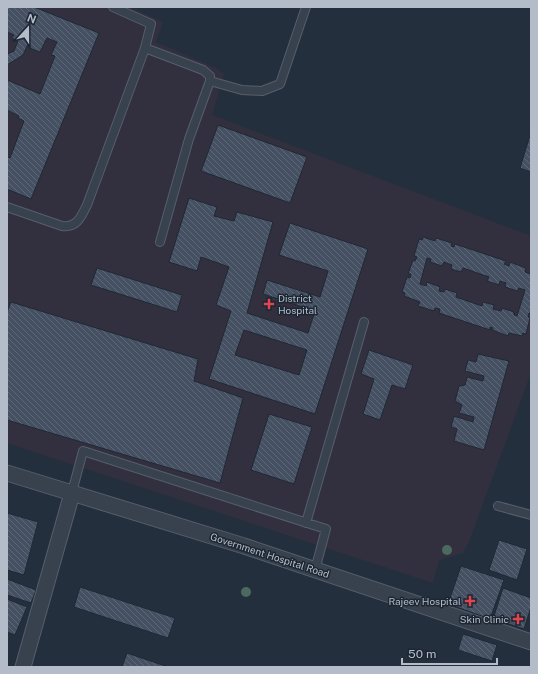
<svg xmlns="http://www.w3.org/2000/svg" width="538" height="674" font-family="'Public Sans',sans-serif">
<defs>
<pattern id="building-back-hatch" width="6" height="6" patternUnits="userSpaceOnUse"><rect width="6" height="6" fill="#455162"/><path d="M-1 5l2 2M0 0l6 6M5-1l2 2" fill="none" stroke="#5d6877"/></pattern>
</defs>
<rect width="100%" height="100%" fill="#242f3e"/>
<path fill="#32303f" d="M7,7H130L163,22L156,42L216,68L224,74L212,115L531,236V373L470,539L463,553L439,560L433,583L7,443Z"/>
<path fill="url(#building-back-hatch)" stroke="#1f2835" fill-rule="evenodd" d="M7,7H34L99,33L31,199L7,189V157L10,158L24,121L18,118L19,116L7,110V80L40,94L55,56L51,55L57,42L47,38L40,52L29,48L30,45L28,44L23,55L7,65V54L14,51L18,41L12,38L14,35L7,32Z
M218,125L307,157L290,203L201,171Z
M531,132V172L520,168Z
M189,198L217,207L214,216L234,221L237,212L273,222L247,313L308,333L315,311L263,294L267,280L320,297L328,271L279,255L290,223L368,249L315,414L209,379L231,311L216,305L229,267L201,257L197,271L169,262ZM244,330L307,350L299,375L235,355Z
M423,237L435,241L436,238L452,243L451,246L454,247L455,244L506,261L504,264L509,266L510,262L526,268L525,272L531,274V313H529L528,317L530,318L526,334L523,333L522,336L509,333L508,336L492,330L493,328L490,327V330L439,313L440,309L435,308L434,311L418,306L420,302L404,296L405,293L402,292L407,277L410,278L411,274H408L413,260L415,261L417,257L414,256L419,239L422,240ZM427,258L431,259L430,262L442,266L444,262L452,265L451,269L461,272L463,268L489,277L487,281L499,285L500,281L506,283L505,287L517,291L519,288L525,290L517,316L514,315V312L502,308L501,311L493,309L494,305L483,302L482,306L456,297L457,293L445,289L444,292L439,291L440,287L427,282L426,286L420,284Z
M97,268L182,295L177,312L91,285Z
M11,302L198,359L194,381L243,398L220,483L7,420V312Z
M369,350L413,365L405,389L392,385L380,420L363,414L374,379L361,374Z
M478,354L509,361L484,450L454,441L457,429L451,427L454,416L473,422L474,417L459,413L462,405L455,401L459,386L465,385L467,377L483,381L484,376L465,371L468,360L476,362Z
M269,414L312,427L294,484L251,470Z
M7,513L38,522L24,575L7,570Z
M499,540L527,549L517,580L489,570Z
M461,566L504,580L490,619L448,604Z
M7,579L36,590L31,603L7,595Z
M80,587L175,618L168,638L74,607Z
M503,588L531,598V607L524,629L493,619Z
M7,599L27,607L15,635L7,632Z
M463,634L497,645L492,661L458,650Z
M127,653L168,667H122Z"/>
<g fill="none" stroke-linecap="round" stroke-linejoin="round">
<defs>
<path id="lane" d="M145,48L203,70L210,76V81L189,139L160,242
M210,81L242,90L262,91L280,84L306,7
M7,207L62,226C77,228 81,217 87,205L145,48L151,24L113,7
M71,496L83,451L326,529L315,570
M498,506L531,515
M306,523L364,322"/>
<path id="street" d="M7,473L244,546L531,642
M23,667L71,497"/>
</defs>
<use href="#lane" stroke="#565f6c" stroke-width="10"/>
<use href="#street" stroke="#565f6c" stroke-width="17"/>
<use href="#lane" stroke="#38414e" stroke-width="8"/>
<use href="#street" stroke="#38414e" stroke-width="15"/>
</g>
<g fill="#4b6a5d">
<circle cx="447" cy="550" r="5"/>
<circle cx="246" cy="592" r="5"/>
</g>
<g fill="#e0444e" stroke="#1d2633" stroke-width="1.5">
<path d="M267 298h4v4h4v4h-4v4h-4v-4h-4v-4h4z"/>
<path d="M468 595h4v4h4v4h-4v4h-4v-4h-4v-4h4z"/>
<path d="M516 613h4v4h4v4h-4v4h-4v-4h-4v-4h4z"/>
</g>
<g text-anchor="middle" stroke-width="3" stroke-linejoin="round" paint-order="stroke">
<g font-size="10" fill="#b4bcc9" stroke="#1d2633" text-anchor="end">
<text x="278" y="302" text-anchor="start">District<tspan x="278" dy="12">Hospital</tspan></text>
<text x="461" y="605">Rajeev Hospital</text>
<text x="509" y="623">Skin Clinic</text>
</g>
<g font-size="10" fill="#b4bcc9" stroke="#1d2633">
<text transform="translate(270 555) rotate(18)" y="4">Government Hospital Road</text>
</g>
</g>
<rect width="538" height="674" fill="none" stroke="#b4bcc9" stroke-width="16"/>
<g transform="translate(28 28) rotate(21)" stroke="#1d2633" stroke-width="3" paint-order="stroke">
<path d="M0-3L7 15L0 10L-7 15Z" fill="#b4bcc9"/>
<text y="-6" font-size="11" font-weight="bold" text-anchor="middle" fill="#b4bcc9">N</text>
</g>
<path d="M402 658v6h95v-6" fill="none" stroke="#b4bcc9" stroke-width="2"/>
<text x="408" y="658" font-size="12" fill="#b4bcc9" stroke="#1d2633" stroke-width="3" paint-order="stroke">50 m</text>
</svg>
